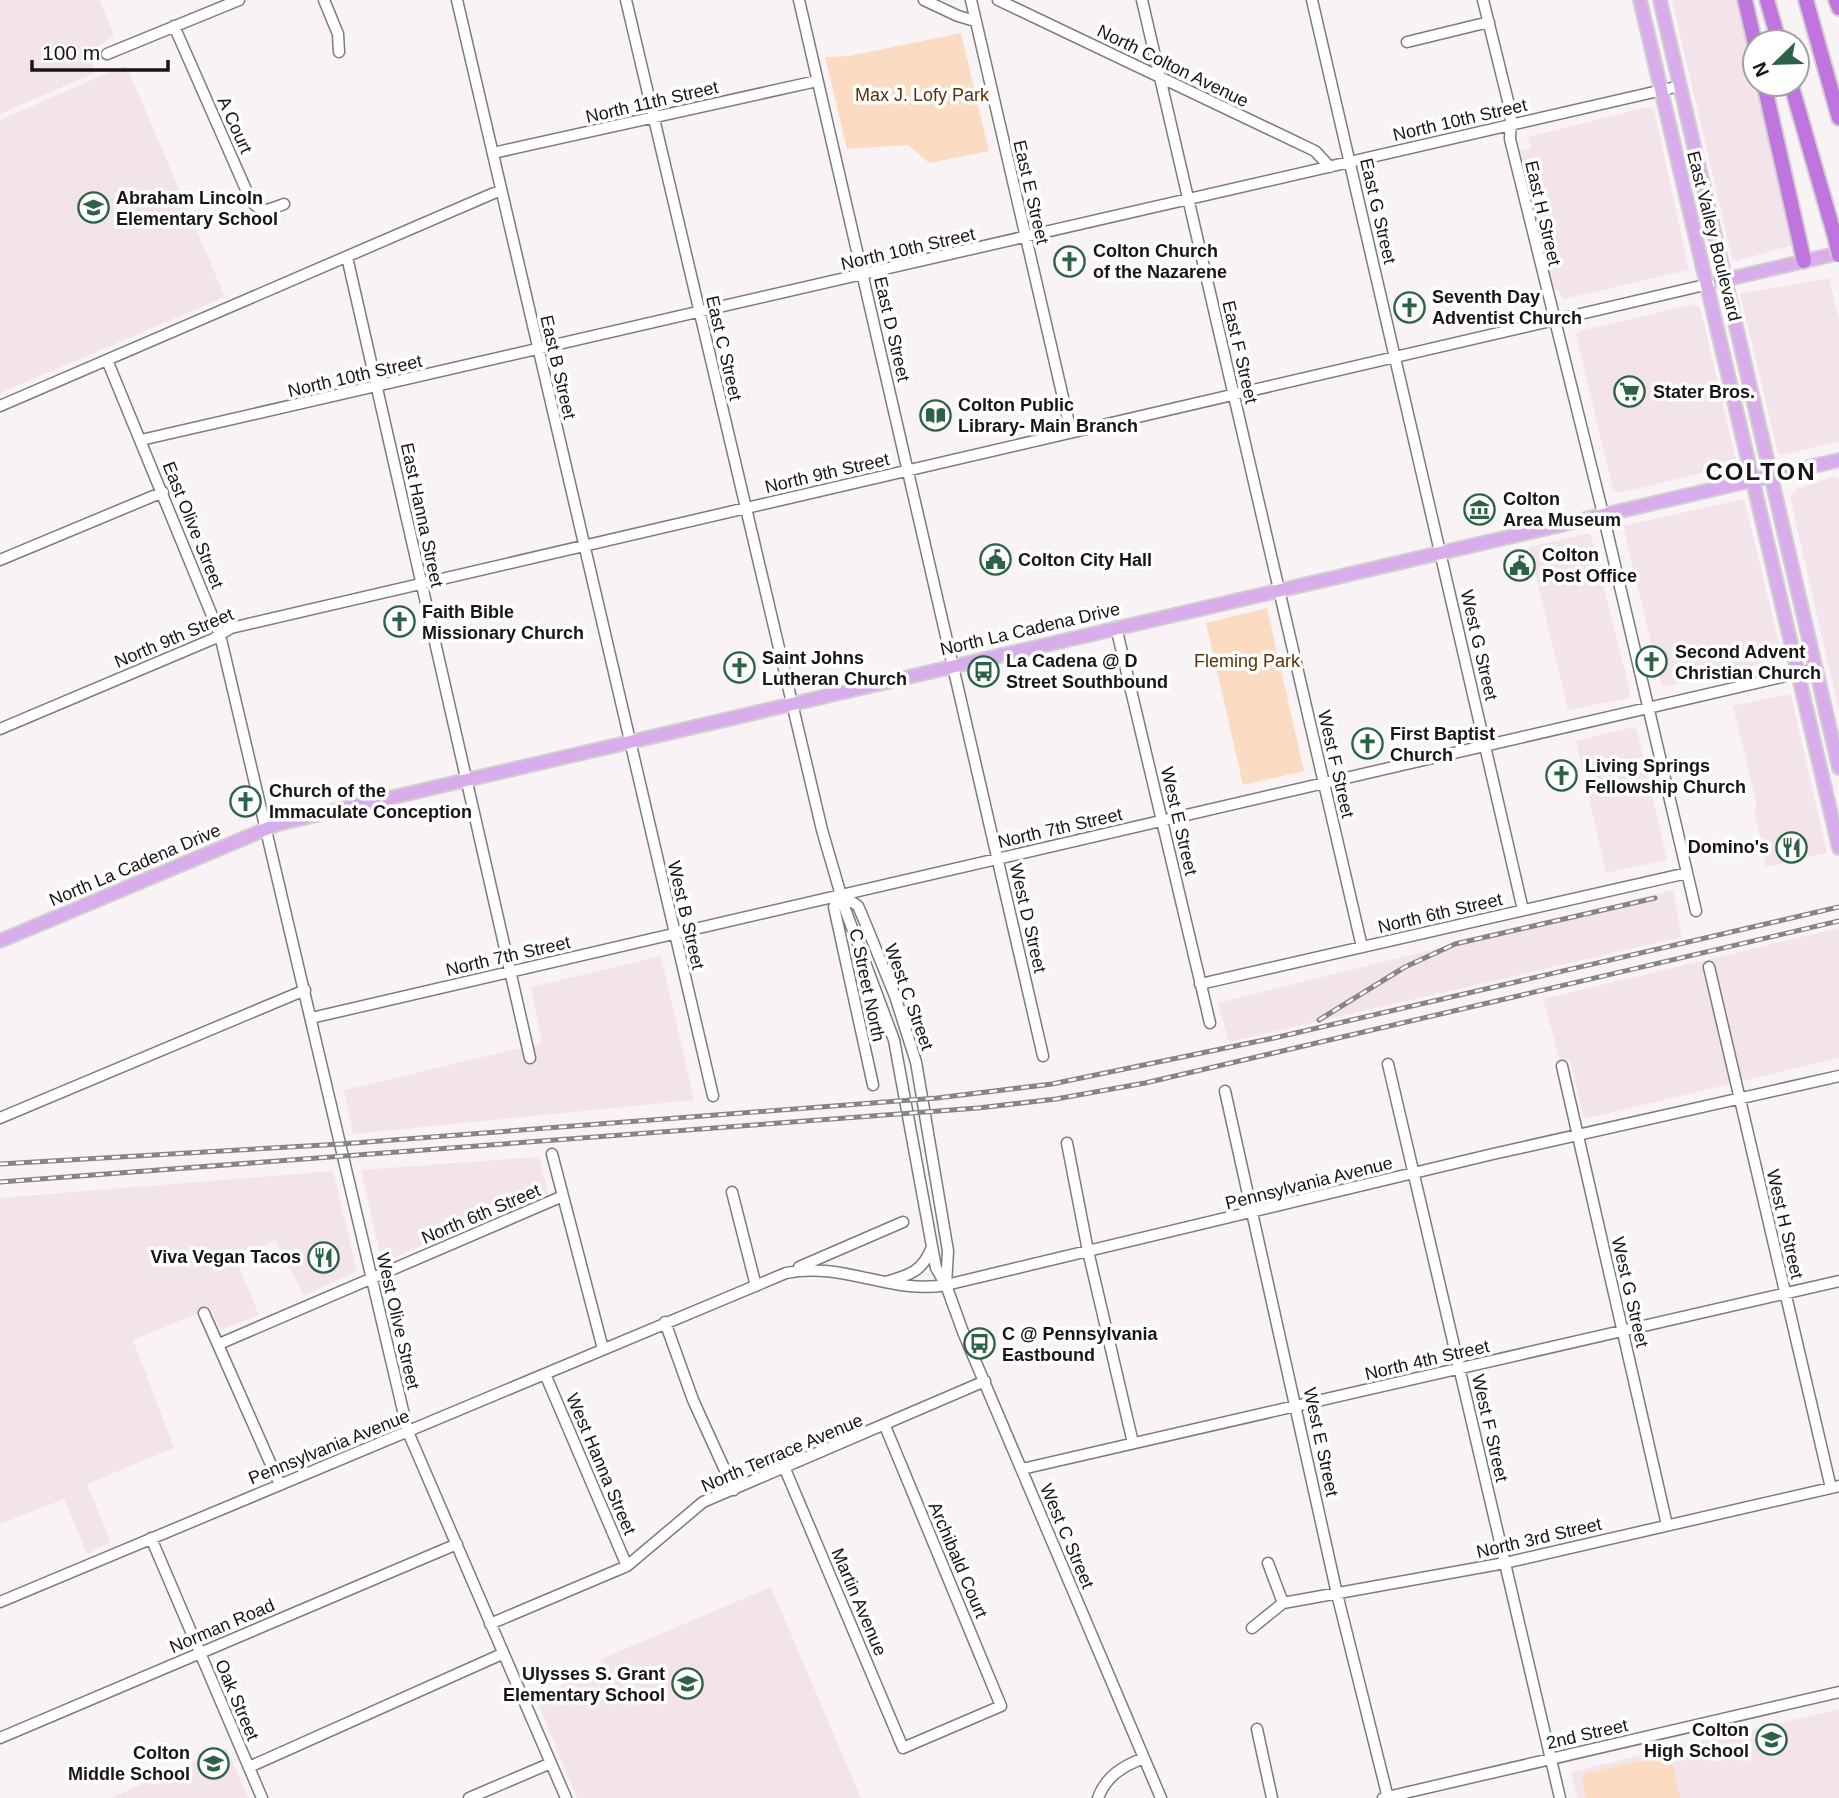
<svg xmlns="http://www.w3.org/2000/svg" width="1839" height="1798" font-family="Arial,sans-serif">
<rect width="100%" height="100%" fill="#f9f3f6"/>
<path fill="#f2e4ea" d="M0,0H100L114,36L91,51L94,73L0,114Z
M1672,0H1739L1792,245L1736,261L1732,258Z
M126,65L225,297L0,393V120Z
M1647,107L1654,109L1689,270L1563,299L1559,291L1553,290L1520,150L1531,148L1528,137Z
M1829,278L1839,321V441L1782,455L1778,453L1740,294Z
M1695,304L1700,307L1736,460L1733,465L1641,488L1619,492L1613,490L1576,334L1579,331Z
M1833,477L1839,479V711L1790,497L1796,489Z
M1744,499L1782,656L1780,659L1665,687L1661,684L1623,526Z
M1590,533L1630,691L1629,698L1568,710L1529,547Z
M1788,694L1791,696L1827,853L1766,867L1755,814L1756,801L1733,706Z
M1633,727L1637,730L1667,860L1606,873L1576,741Z
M1673,890L1682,937L1229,1042L1218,1003Z
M1839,928V1058L1584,1119L1570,1060L1560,1061L1543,999Z
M661,956L694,1100L353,1134L344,1090L542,1043L531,987Z
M539,1157L548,1193L387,1260L381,1258L361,1170Z
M333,1171L356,1267L355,1272L304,1296L275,1240L235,1258L259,1315L220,1330L211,1308L133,1340L174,1448L87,1484L111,1542L87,1554L64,1499L0,1524V1198Z
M771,1587L861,1798H577L535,1696L594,1672L601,1659Z
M1839,1709V1798H1577L1571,1772Z
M227,1748L248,1798H112V1797Z"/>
<path fill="#fcdbc3" d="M961,33L989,151L929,163L908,145L847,149L825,57L849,56Z
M1267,608L1304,771L1243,785L1206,623Z
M1670,1754L1680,1798H1586L1582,1780L1587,1773Z"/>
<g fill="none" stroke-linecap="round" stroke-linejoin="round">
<defs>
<path id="minor" d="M324,0L338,34L339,52
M457,0L713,1096
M626,0L822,830L845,909L894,1040L936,1268L946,1285L963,1332L1161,1798
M799,0L1043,1056
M924,0L958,16L975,21
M971,0L1071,432
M998,0L1315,151L1330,167
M1142,0L1362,947
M1312,0L1523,910
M1483,0L1511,113L1510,139L1603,514L1696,911
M174,26L251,201C262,214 269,210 284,204
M1407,42L1489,22
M107,54L239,0
M493,153L817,81
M347,257L530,1058
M107,360L220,635L408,1432L566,1798
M0,406L501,190
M141,440L1680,86
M0,560L163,492
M1116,627L1210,1023
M0,729L213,639L231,628L1709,284
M842,895L858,906L864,920L895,996L916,1062L948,1251L946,1285
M842,895L834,907L873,1085
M1709,967L1831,1488
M1200,984L1687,873
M311,1018L1816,669
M1388,1064L1560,1798
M1562,1066L1667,1525
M1225,1091L1337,1594L1388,1798
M0,1118L305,990
M1067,1143L1088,1251L1133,1443
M552,1154L603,1349
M732,1192L756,1286
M799,1267L903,1222
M886,1282C910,1275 923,1271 932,1247
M204,1313L280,1485
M665,1322L693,1400L734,1490
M219,1344L563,1196
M545,1374L627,1566
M785,1469L903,1748L1001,1706L885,1426
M1022,1469L1839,1281
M151,1538L262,1798
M1268,1563L1283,1603
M0,1602L786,1273C842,1261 892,1295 946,1285L1493,1154L1839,1076
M490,1624L627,1566L703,1502L985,1381
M1252,1628L1283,1603L1505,1563L1839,1486
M1257,1729L1272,1798
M0,1738L457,1544
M249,1767L502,1654
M469,1798L551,1763
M1098,1798C1106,1776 1123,1766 1144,1758
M1383,1798L1839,1692"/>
<path id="major" d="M1640,0L1839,848
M1660,0L1839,768
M1720,281L1839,253
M0,941L278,824L1839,460"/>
<path id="highway" d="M1745,0L1755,44
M1767,0L1779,42
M1806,0L1839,118
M1836,0L1839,8
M1764,84L1804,261
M1791,84L1835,237"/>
</defs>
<use href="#minor" stroke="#7f7a7c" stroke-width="13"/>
<use href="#major" stroke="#d1d0d0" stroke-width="16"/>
<use href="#highway" stroke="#d1d0d0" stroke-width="18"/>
<use href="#minor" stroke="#fff" stroke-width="10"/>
<use href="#major" stroke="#d9aceb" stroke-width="12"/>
<use href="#highway" stroke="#bf75dd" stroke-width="14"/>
<defs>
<path id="rail" d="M1319,1020L1405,967L1455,944L1655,898
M0,1164L341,1144L937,1098L1052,1084L1274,1038L1839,907
M0,1182L978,1108L1056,1099L1145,1083L1839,921"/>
</defs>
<use href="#rail" stroke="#878485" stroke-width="5"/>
<use href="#rail" stroke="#fff" stroke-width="2.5" stroke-dasharray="8" stroke-linecap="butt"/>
<defs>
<path id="highway-bridge" d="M1835,237L1839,255"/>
</defs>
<use href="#highway-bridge" stroke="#d1d0d0" stroke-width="18" stroke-linecap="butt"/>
<use href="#highway-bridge" stroke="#bf75dd" stroke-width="14"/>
</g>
<defs>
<symbol id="school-ring" viewBox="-11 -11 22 22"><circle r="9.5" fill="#fff" stroke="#2d6248" stroke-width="1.5"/><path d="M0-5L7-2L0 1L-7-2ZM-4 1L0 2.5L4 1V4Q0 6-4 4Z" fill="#2d6248"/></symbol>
<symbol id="church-ring" viewBox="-11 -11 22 22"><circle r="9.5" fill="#fff" stroke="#2d6248" stroke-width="1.5"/><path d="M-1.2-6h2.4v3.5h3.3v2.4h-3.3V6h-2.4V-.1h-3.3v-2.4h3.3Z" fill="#2d6248"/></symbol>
<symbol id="supermarket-ring" viewBox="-11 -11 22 22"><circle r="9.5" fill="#fff" stroke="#2d6248" stroke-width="1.5"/><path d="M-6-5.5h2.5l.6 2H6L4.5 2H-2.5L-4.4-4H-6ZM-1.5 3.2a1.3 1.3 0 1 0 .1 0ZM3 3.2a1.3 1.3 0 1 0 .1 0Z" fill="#2d6248"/></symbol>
<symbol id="library-ring" viewBox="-11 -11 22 22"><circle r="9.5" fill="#fff" stroke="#2d6248" stroke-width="1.5"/><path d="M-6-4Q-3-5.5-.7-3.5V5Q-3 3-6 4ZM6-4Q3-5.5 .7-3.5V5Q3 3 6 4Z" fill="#2d6248"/></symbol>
<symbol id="museum-ring" viewBox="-11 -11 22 22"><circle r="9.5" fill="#fff" stroke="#2d6248" stroke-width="1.5"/><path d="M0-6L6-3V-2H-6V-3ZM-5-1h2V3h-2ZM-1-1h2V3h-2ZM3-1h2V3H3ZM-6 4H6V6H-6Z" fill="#2d6248"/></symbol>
<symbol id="civic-ring" viewBox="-11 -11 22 22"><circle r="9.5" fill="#fff" stroke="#2d6248" stroke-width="1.5"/><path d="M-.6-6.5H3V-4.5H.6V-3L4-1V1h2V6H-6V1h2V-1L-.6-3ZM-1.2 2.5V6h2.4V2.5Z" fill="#2d6248"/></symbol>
<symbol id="bus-ring" viewBox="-11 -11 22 22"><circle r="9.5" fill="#fff" stroke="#2d6248" stroke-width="1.5"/><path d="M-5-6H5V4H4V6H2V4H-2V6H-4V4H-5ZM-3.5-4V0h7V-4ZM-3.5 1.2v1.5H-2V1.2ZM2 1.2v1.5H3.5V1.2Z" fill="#2d6248"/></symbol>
<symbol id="restaurant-ring" viewBox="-11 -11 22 22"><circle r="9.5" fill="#fff" stroke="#2d6248" stroke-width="1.5"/><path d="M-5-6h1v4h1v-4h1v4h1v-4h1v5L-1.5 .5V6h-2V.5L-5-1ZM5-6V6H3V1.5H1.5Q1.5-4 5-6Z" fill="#2d6248"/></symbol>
</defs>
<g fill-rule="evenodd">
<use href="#school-ring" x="76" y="190" width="35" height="35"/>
<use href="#church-ring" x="1052" y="244" width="35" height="35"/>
<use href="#church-ring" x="1392" y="290" width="35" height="35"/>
<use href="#supermarket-ring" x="1612" y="374" width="35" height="35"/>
<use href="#library-ring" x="918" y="398" width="35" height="35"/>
<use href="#museum-ring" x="1462" y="492" width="35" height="35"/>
<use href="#civic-ring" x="978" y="542" width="35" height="35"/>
<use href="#civic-ring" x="1502" y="548" width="35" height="35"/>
<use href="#church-ring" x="382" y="604" width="35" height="35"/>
<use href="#church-ring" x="1634" y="644" width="35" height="35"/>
<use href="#church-ring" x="722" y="650" width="35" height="35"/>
<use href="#bus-ring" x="966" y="654" width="35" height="35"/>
<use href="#church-ring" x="1350" y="726" width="35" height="35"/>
<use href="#church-ring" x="1544" y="758" width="35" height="35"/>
<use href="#church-ring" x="228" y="784" width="35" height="35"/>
<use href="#restaurant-ring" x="1774" y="830" width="35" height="35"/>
<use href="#restaurant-ring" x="306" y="1240" width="35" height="35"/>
<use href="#bus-ring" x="962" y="1326" width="35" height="35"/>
<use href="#school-ring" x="670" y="1666" width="35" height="35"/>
<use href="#school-ring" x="1754" y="1722" width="35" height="35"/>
<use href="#school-ring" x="196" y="1746" width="35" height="35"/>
</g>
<g text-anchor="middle" stroke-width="7" stroke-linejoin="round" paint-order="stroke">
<g font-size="18" fill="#171516" stroke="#fff">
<text transform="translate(1173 66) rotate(26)" y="6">North Colton Avenue</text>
<text transform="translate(652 102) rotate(-13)" y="6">North 11th Street</text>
<text transform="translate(1460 120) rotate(-13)" y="6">North 10th Street</text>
<text transform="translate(235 125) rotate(66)" y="6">A Court</text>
<text transform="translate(1031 192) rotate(77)" y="6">East E Street</text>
<text transform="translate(1378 211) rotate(77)" y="6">East G Street</text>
<text transform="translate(1543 213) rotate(77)" y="6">East H Street</text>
<text transform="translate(1714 236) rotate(76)" y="6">East Valley Boulevard</text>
<text transform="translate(908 249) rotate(-13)" y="6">North 10th Street</text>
<text transform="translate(892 329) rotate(77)" y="6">East D Street</text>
<text transform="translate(724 348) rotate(77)" y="6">East C Street</text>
<text transform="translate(1240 352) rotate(77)" y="6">East F Street</text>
<text transform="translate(558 367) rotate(77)" y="6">East B Street</text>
<text transform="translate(355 376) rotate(-13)" y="6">North 10th Street</text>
<text transform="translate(827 473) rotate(-13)" y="6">North 9th Street</text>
<text transform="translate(422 515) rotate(78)" y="6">East Hanna Street</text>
<text transform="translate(193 525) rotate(68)" y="6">East Olive Street</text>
<text transform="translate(1030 629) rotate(-13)" y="6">North La Cadena Drive</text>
<text transform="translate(174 638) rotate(-23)" y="6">North 9th Street</text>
<text transform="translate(1479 645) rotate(77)" y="6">West G Street</text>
<text transform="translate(1336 764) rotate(77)" y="6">West F Street</text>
<text transform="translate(1179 821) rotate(77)" y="6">West E Street</text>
<text transform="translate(1060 828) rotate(-13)" y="6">North 7th Street</text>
<text transform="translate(135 865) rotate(-23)" y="6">North La Cadena Drive</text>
<text transform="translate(1440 913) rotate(-13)" y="6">North 6th Street</text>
<text transform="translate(686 915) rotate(77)" y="6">West B Street</text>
<text transform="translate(1028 918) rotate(77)" y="6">West D Street</text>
<text transform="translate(508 956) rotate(-13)" y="6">North 7th Street</text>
<text transform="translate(867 985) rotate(78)" y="6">C Street North</text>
<text transform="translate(909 997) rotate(70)" y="6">West C Street</text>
<text transform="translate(1309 1183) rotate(-14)" y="6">Pennsylvania Avenue</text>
<text transform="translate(481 1214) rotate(-23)" y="6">North 6th Street</text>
<text transform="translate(1785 1224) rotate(77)" y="6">West H Street</text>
<text transform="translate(1630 1292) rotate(77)" y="6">West G Street</text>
<text transform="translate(398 1321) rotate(77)" y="6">West Olive Street</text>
<text transform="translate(1427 1360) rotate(-13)" y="6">North 4th Street</text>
<text transform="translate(1490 1428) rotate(77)" y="6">West F Street</text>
<text transform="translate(1321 1442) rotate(78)" y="6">West E Street</text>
<text transform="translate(329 1447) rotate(-22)" y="6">Pennsylvania Avenue</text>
<text transform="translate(782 1453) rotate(-23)" y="6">North Terrace Avenue</text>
<text transform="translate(601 1464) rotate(67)" y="6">West Hanna Street</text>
<text transform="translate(1067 1536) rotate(67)" y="6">West C Street</text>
<text transform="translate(1539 1538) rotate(-13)" y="6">North 3rd Street</text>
<text transform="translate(958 1560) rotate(67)" y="6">Archibald Court</text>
<text transform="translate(859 1602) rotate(67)" y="6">Martin Avenue</text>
<text transform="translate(222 1626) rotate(-23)" y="6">Norman Road</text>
<text transform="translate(237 1700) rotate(67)" y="6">Oak Street</text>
<text transform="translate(1587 1734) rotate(-13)" y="6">2nd Street</text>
</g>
<g font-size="18" fill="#5e3103" stroke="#fff">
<text x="922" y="101">Max J. Lofy Park</text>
<text x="1247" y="667">Fleming Park</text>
</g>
<g font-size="18" font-weight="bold" fill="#171516" stroke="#fff" text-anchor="start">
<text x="116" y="204">Abraham Lincoln<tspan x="116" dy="21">Elementary School</tspan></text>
<text x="1093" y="257">Colton Church<tspan x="1093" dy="21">of the Nazarene</tspan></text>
<text x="1432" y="303">Seventh Day<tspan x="1432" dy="21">Adventist Church</tspan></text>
<text x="1653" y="398">Stater Bros.</text>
<text x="958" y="411">Colton Public<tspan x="958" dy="21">Library- Main Branch</tspan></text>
<text x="1503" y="505">Colton<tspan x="1503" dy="21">Area Museum</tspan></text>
<text x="1542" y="561">Colton<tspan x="1542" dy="21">Post Office</tspan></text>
<text x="1018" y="566">Colton City Hall</text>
<text x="422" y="618">Faith Bible<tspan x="422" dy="21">Missionary Church</tspan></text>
<text x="1675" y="658">Second Advent<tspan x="1675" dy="21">Christian Church</tspan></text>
<text x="762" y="664">Saint Johns<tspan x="762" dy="21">Lutheran Church</tspan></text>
<text x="1006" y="667">La Cadena @ D<tspan x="1006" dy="21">Street Southbound</tspan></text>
<text x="1390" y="740">First Baptist<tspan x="1390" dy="21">Church</tspan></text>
<text x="1585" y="772">Living Springs<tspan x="1585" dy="21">Fellowship Church</tspan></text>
<text x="269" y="797">Church of the<tspan x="269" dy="21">Immaculate Conception</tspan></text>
<text x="1769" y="853" text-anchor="end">Domino's</text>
<text x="301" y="1263" text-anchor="end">Viva Vegan Tacos</text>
<text x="1002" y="1340">C @ Pennsylvania<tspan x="1002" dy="21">Eastbound</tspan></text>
<text x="665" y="1680" text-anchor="end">Ulysses S. Grant<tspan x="665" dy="21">Elementary School</tspan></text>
<text x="1749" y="1736" text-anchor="end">Colton<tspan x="1749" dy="21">High School</tspan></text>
<text x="190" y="1759" text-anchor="end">Colton<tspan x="190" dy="21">Middle School</tspan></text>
</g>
<g font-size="24" font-weight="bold" letter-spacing="2" fill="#171516" stroke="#fff">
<text x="1761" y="480">COLTON</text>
</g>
</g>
<g transform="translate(1776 63) rotate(247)"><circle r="33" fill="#ffffff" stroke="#a2a1a2" stroke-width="2"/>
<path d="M0-5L12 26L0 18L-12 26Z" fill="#2d6248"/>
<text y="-10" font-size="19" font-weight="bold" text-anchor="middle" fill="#171516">N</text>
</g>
<path d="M32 60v10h136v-10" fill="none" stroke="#171516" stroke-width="3.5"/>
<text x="42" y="60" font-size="21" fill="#171516" stroke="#ffffff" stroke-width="5" paint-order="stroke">100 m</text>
</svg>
